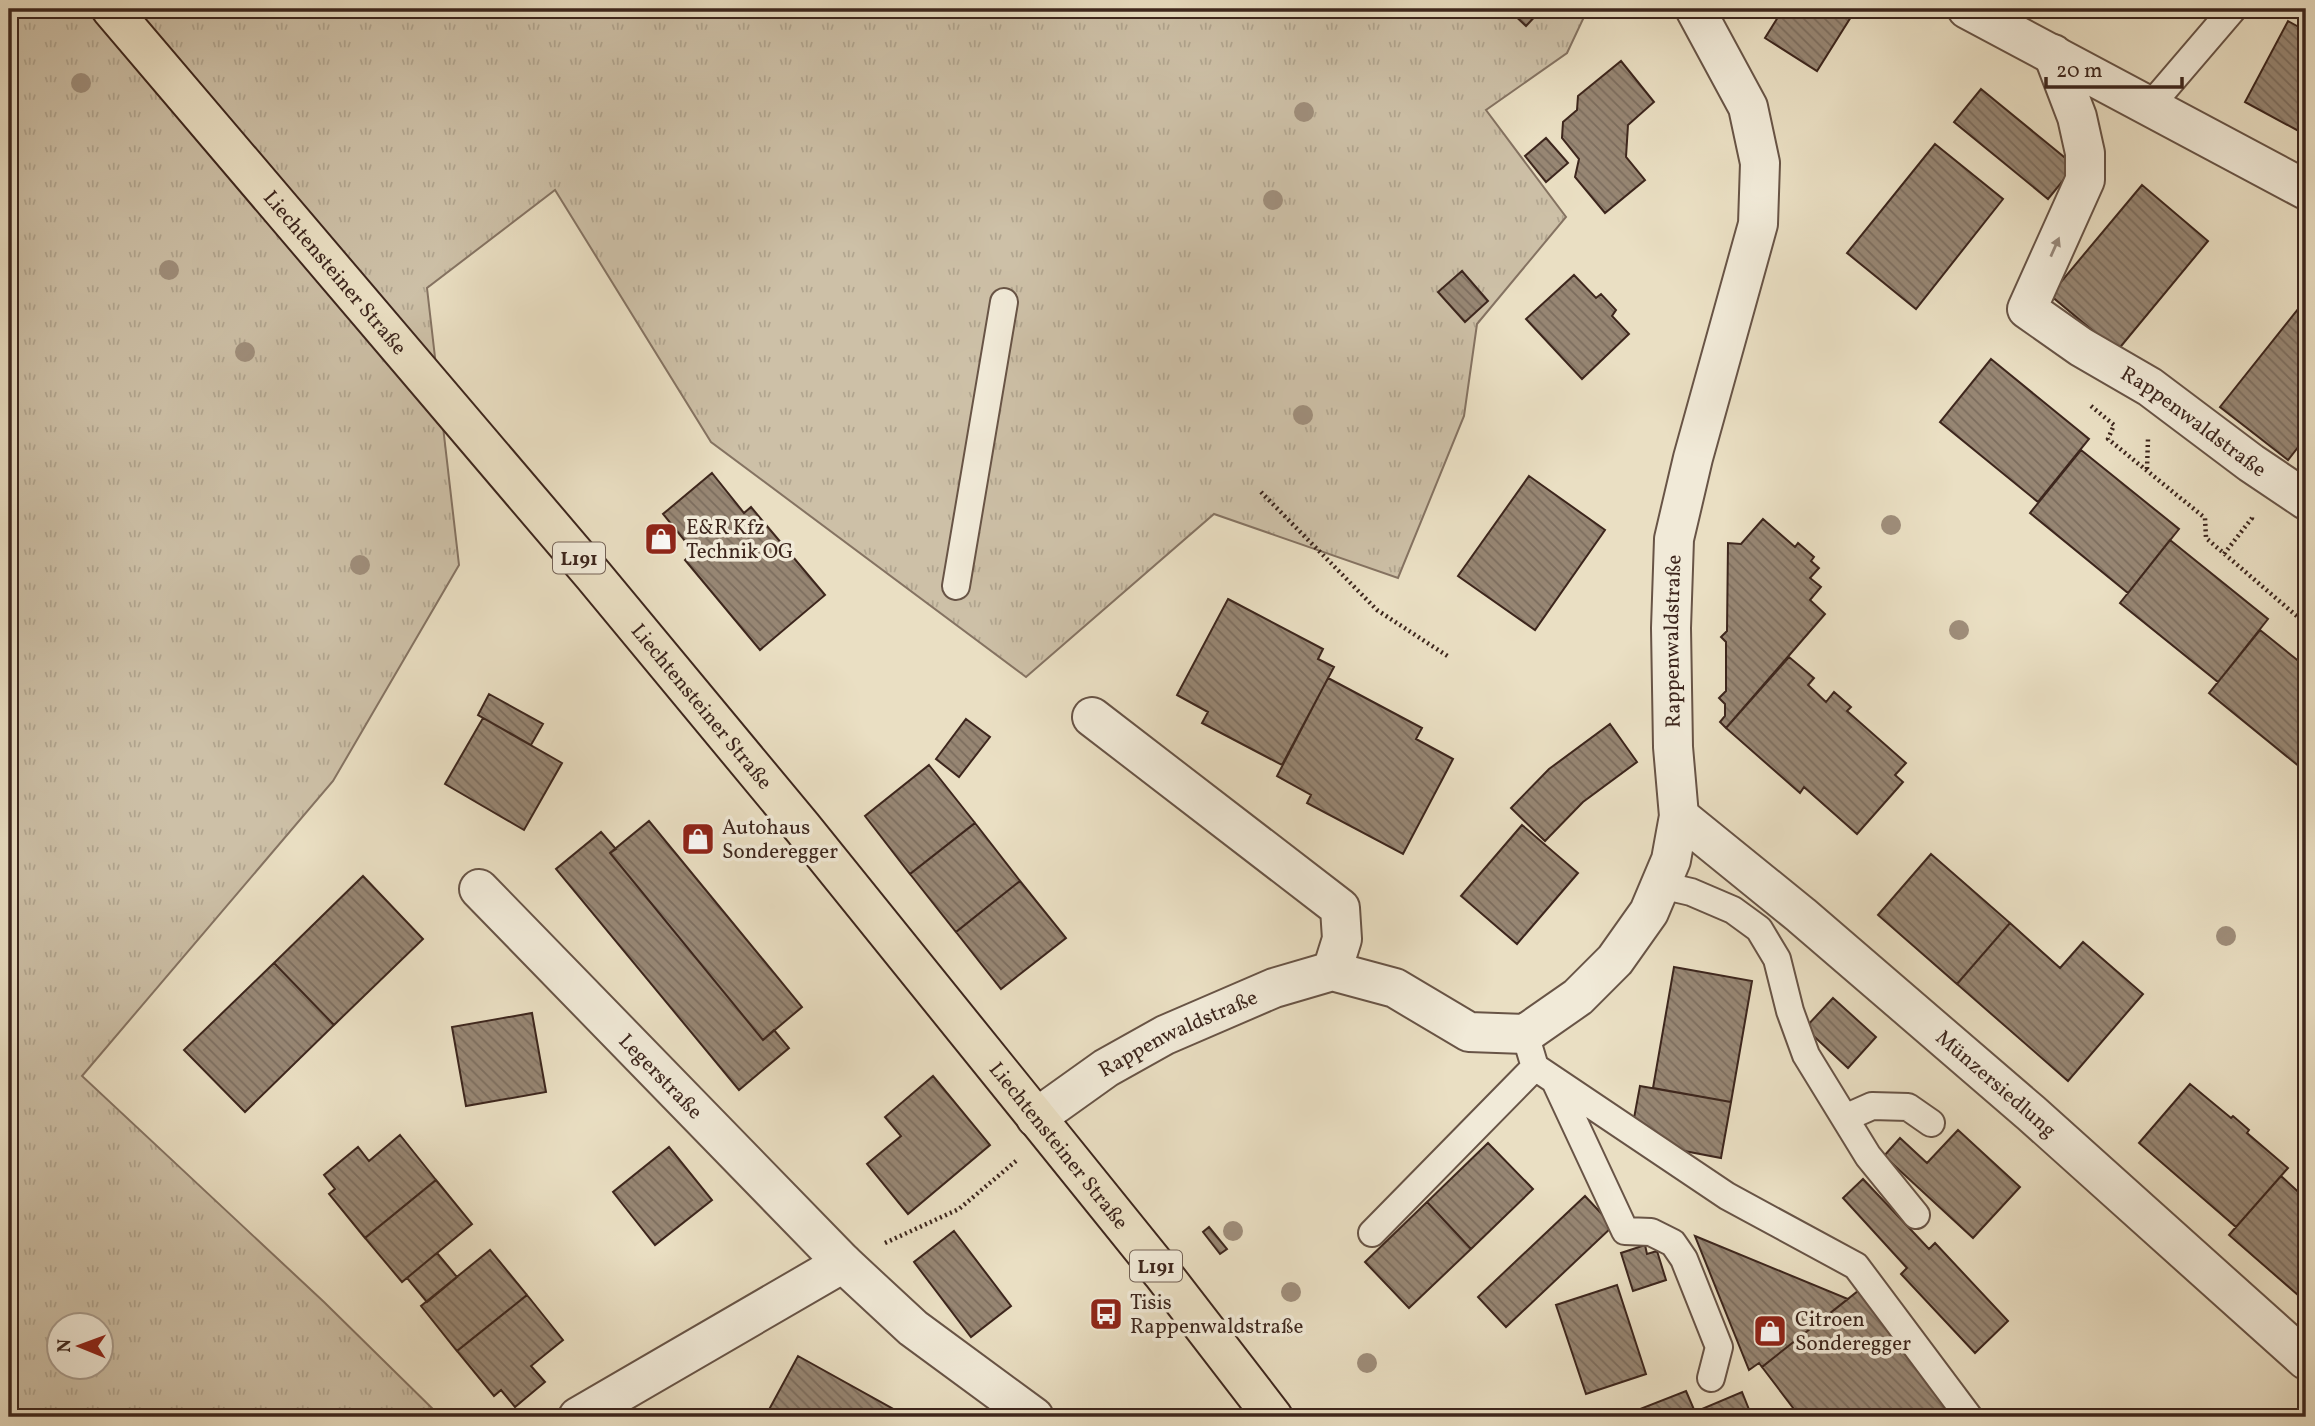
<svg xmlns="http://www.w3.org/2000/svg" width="2315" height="1426" font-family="Vollkorn,serif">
<defs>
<pattern id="grass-tufts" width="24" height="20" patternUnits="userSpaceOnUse" patternTransform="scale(1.75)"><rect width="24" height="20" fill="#cdc0a7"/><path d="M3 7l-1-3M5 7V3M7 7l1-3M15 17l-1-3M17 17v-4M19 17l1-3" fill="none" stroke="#b1a58f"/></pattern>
<pattern id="building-back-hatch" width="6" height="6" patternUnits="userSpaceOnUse" patternTransform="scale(1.75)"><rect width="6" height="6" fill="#978673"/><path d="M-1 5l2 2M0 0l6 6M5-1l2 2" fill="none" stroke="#7c6d5e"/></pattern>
</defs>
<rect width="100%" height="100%" fill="#eadfc3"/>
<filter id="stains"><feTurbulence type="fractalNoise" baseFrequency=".00286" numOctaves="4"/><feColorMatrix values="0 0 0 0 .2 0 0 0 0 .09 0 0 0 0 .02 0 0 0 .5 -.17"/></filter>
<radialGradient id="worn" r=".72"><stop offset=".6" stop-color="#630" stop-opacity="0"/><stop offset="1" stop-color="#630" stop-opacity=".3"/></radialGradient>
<path fill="url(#grass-tufts)" stroke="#857362" stroke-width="2" fill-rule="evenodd" d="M9,9H1582L1584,17L1567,53L1486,110L1566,217L1477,324L1464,416L1398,578L1214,514L1026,677L711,442L555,190L427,288L459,565L333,781L82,1076L324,1302L441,1417H9ZM60,1324H102V1366H60Z"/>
<path fill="url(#building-back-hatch)" stroke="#3d261d" stroke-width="2" d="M1508,9H1542L1526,26Z
M1783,9H1856L1817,71L1765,38Z
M2288,21L2306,31V135L2245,102Z
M1621,61L1654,102L1628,125L1626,157L1645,180L1605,213L1575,177L1579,159L1562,138L1563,122L1577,110L1578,96Z
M1981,89L2075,166L2048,199L1954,122Z
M1546,138L1568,163L1546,182L1525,156Z
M1935,144L2003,199L1916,309L1847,253Z
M2142,185L2208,241L2117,351L2050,295Z
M1462,271L1488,301L1465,322L1438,292Z
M1574,275L1596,298L1601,294L1616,310L1612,316L1629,334L1582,379L1526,319Z
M2306,299V437L2288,460L2220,407Z
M1991,359L2089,439L2038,502L1940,422Z
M2081,450L2179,529L2128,593L2030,513Z
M712,473L744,513L751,507L825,595L760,650L685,560L694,552L663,514Z
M1529,476L1605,530L1535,630L1458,576Z
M1763,519L1795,547L1798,543L1814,557L1811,561L1819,568L1810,578L1821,587L1810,600L1825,614L1726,728L1720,722L1725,716V704L1719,698L1726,691V642L1721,637L1727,631L1728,543L1741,544Z
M2170,540L2268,619L2218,682L2120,603Z
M1228,599L1323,649L1318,659L1334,667L1282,765L1202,723L1208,712L1177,695Z
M2260,630L2306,667V772L2209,693Z
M1789,657L1814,678L1808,685L1826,702L1834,692L1851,707L1847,711L1906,763L1895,775L1903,782L1857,834L1804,787L1800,793L1726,728Z
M1328,678L1422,728L1416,739L1453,759L1403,854L1307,803L1311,795L1277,776Z
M489,694L543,724L531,745L478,715Z
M483,718L562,763L524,830L445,784Z
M966,719L990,737L959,777L936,759Z
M1610,724L1637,762L1583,802L1545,841L1511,808L1549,769Z
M929,765L975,823L910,874L865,816Z
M649,821L802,1007L763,1040L610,853Z
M975,823L1020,881L956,932L910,874Z
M1522,825L1578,873L1517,944L1461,896Z
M601,832L616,849L610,853L763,1040L774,1030L789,1048L739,1090L556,869Z
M1931,854L2010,923L1957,984L1878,915Z
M363,876L423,939L334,1025L274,963Z
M1020,881L1066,938L1001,989L956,932Z
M2010,923L2060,968L2083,942L2143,994L2068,1081L1957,984Z
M274,963L334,1025L245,1112L184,1050Z
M1674,967L1752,981L1731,1102L1653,1088Z
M1833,998L1876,1037L1848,1068L1805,1028Z
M532,1013L546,1092L466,1106L452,1027Z
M933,1076L990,1145L908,1214L867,1164L901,1136L885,1117Z
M2190,1084L2231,1118L2233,1116L2249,1130L2247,1133L2288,1168L2236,1227L2139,1143Z
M1640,1086L1731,1102L1721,1158L1674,1149L1634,1118Z
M1958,1130L2020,1187L1973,1238L1884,1156L1900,1138L1927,1163Z
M400,1135L436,1180L365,1238L329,1194L335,1189L324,1175L358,1147L369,1161Z
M1488,1143L1533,1189L1471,1249L1427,1202Z
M669,1147L712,1200L655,1245L613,1192Z
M2281,1176L2306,1199V1302L2229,1235Z
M1863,1179L1929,1249L1935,1243L2008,1321L1975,1353L1901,1274L1907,1268L1843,1198Z
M436,1180L472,1224L402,1282L365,1238Z
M1585,1196L1613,1226L1506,1327L1478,1297Z
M1427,1202L1471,1249L1409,1308L1365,1262Z
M1209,1227L1227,1249L1220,1254L1203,1232Z
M954,1231L1011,1306L971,1337L914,1262Z
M1695,1236L1848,1299L1762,1367L1759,1363L1749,1370Z
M1645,1245L1647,1254L1657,1251L1666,1280L1633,1291L1621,1253Z
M490,1250L527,1295L457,1351L421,1306Z
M437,1253L457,1277L427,1302L407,1278Z
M1617,1285L1646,1374L1586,1394L1556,1305Z
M1858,1291L1950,1408L1938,1417H1800L1762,1367Z
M527,1295L563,1340L531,1366L545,1382L515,1407L501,1390L494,1396L457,1351Z
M798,1356L895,1410L891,1417H765Z
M1686,1391L1695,1412L1742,1392L1752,1417H1643L1640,1409Z"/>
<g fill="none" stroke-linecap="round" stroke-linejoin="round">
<defs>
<path id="lane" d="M2150,106L2233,9
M956,586L1004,302
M1661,885L1691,892L1733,910L1759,929L1777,959L1790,1011L1806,1055L1868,1156L1916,1215
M1525,1034L1535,1067L1727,1196L1856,1266L1969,1417
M1555,1081L1625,1231L1651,1232L1673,1243L1684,1259L1719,1347L1711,1378
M1845,1118L1872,1106L1908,1107L1931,1123
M1372,1233L1535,1067"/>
<g id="street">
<path d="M1967,9L2306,190"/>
<path id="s1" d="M2053,54L2077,117L2085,153V180L2027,309L2081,347L2150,387L2251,463L2306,500"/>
<path d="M1092,717L1340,908L1342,939L1332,971"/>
<path id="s2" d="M1679,816L1801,915L2031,1113L2306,1360"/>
<path id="s3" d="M479,889L843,1263"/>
<path id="s4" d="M1036,1118L1106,1068L1165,1035L1274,988L1332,971L1395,988L1469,1032L1525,1034L1578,997L1615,960L1649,912L1671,860L1679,816L1673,747L1671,628L1674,539L1693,458L1758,224L1760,163L1748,107L1695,9"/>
<path d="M578,1417L843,1263L913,1328L1034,1417"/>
</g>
<g id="primary">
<path id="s5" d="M111,9L593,575L802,827L1162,1273L1273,1417"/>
</g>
</defs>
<use href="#lane" stroke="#685446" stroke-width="30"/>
<use href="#street" stroke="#685446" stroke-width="42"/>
<use href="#primary" stroke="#3d261d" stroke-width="42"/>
<path stroke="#3d261d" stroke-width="4.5" stroke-dasharray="2 3.5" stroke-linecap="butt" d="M2091,406L2114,425L2108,439L2205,518L2206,538L2306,624
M2147,469L2148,439
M1261,492L1377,610L1449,657
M2224,554L2252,518V515
M885,1243L959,1209L1016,1161"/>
<use href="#lane" stroke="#f1ead8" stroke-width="26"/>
<use href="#street" stroke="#f1ead8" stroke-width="38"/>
<use href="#primary" stroke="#eadfc3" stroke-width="38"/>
</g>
<g fill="#9f8e7b">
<circle cx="81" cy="83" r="10"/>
<circle cx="1304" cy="112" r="10"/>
<circle cx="1273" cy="200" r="10"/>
<circle cx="169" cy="270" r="10"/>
<circle cx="245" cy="352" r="10"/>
<circle cx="1303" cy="415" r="10"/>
<circle cx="1891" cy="525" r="10"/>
<circle cx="360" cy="565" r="10"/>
<circle cx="1959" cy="630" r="10"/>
<circle cx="2226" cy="936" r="10"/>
<circle cx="1233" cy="1231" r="10"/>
<circle cx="1291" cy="1292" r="10"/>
<circle cx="1367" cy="1363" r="10"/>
</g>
<defs><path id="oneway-solid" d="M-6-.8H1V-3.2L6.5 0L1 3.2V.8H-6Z" transform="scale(1.75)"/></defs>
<use fill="#97887a" href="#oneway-solid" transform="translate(2055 247) rotate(-66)"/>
<defs>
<symbol id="shop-square" viewBox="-11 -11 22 22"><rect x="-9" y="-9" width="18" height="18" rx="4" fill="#8f2418" stroke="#f1ead8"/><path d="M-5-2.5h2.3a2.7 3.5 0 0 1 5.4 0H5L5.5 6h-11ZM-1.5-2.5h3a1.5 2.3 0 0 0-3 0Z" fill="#fff"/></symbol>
<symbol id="bus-square" viewBox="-11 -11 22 22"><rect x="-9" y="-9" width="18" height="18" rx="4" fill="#8f2418" stroke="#f1ead8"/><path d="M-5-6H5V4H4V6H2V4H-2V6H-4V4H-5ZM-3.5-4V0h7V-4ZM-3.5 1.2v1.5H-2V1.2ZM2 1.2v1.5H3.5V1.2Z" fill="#fff"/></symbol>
</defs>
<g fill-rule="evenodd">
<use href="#shop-square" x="642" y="520" width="38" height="38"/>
<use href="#shop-square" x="679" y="820" width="38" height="38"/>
<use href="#bus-square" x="1087" y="1295" width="38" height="38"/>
<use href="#shop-square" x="1751" y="1312" width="38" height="38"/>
</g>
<g text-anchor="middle" stroke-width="7" stroke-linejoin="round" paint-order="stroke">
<g fill="#f1ead8" stroke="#736155" stroke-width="2">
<rect x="553" y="542.5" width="52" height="31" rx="5"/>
<rect x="1130" y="1250.5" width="52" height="31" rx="5"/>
</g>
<g font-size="19" font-weight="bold" fill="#3d261d">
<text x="579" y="565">L191</text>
<text x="1156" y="1273">L191</text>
</g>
<g font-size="21" fill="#3d261d" stroke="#f1ead8">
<text dy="7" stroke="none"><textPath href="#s5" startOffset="346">Liechtensteiner Straße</textPath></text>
<text dy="7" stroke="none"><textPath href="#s1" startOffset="474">Rappenwaldstraße</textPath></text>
<text dy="7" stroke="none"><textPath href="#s4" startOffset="992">Rappenwaldstraße</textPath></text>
<text dy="7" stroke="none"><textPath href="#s5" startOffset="914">Liechtensteiner Straße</textPath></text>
<text dy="7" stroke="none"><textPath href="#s4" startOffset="166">Rappenwaldstraße</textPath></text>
<text dy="7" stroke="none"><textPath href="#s3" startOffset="261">Legerstraße</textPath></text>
<text dy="7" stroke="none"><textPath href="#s2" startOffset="415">Münzersiedlung</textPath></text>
<text dy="7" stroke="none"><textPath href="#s5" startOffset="1480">Liechtensteiner Straße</textPath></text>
</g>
<g font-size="21" fill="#3d261d" stroke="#f1ead8" text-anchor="start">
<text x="686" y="534">E&amp;R Kfz<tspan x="686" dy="24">Technik OG</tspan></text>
<text x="722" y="834">Autohaus<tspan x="722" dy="24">Sonderegger</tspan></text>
<text x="1130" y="1309">Tisis<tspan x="1130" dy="24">Rappenwaldstraße</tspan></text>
<text x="1795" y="1326">Citroen<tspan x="1795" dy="24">Sonderegger</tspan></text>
</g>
</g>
<rect width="2315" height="1426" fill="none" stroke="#eadfc3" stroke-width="35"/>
<rect x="10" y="10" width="2294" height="1405" fill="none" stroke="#3d261d" stroke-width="3.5"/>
<rect x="18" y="18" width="2280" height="1391" fill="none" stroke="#3d261d" stroke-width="2"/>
<g transform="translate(80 1346) rotate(271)"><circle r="33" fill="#f1ead8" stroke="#a99c8d" stroke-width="2"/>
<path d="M0-5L12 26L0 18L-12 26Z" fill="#8f2418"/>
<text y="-10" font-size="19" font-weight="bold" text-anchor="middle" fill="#3d261d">N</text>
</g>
<path d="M2046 77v10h136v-10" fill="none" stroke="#3d261d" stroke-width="3.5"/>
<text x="2056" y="77" font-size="21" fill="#3d261d" stroke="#f1ead8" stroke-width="5" paint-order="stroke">20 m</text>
<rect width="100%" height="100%" filter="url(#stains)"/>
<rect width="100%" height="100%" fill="url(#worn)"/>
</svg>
